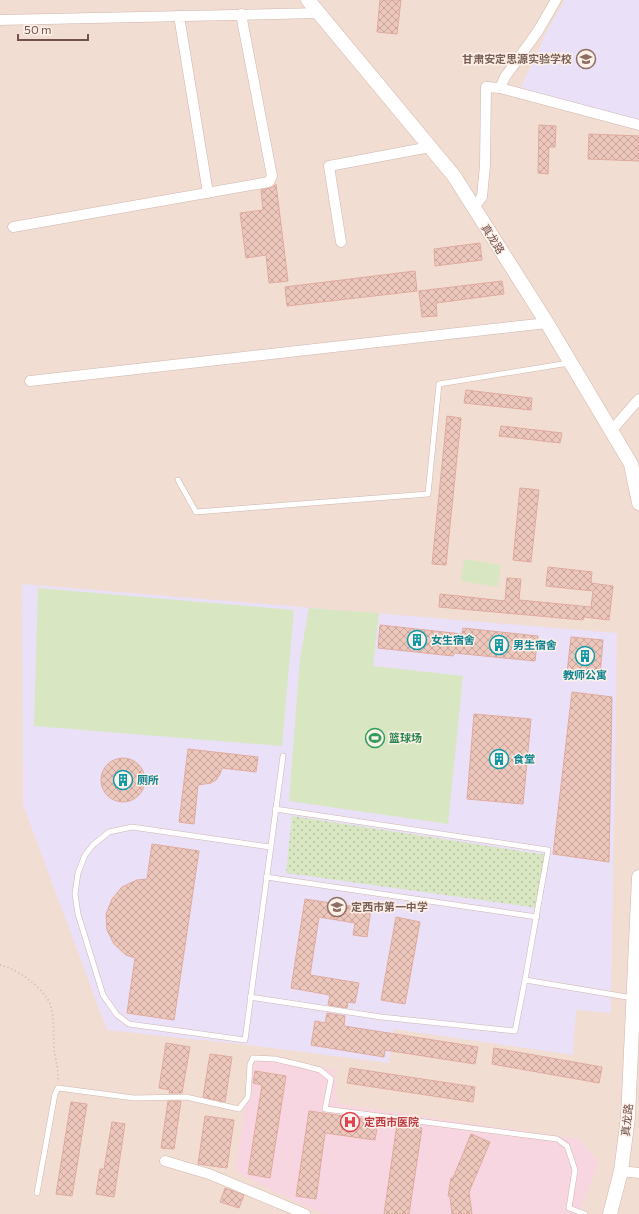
<svg xmlns="http://www.w3.org/2000/svg" width="639" height="1214" font-family="Commissioner,'Noto Sans SC',sans-serif">
<defs>
<pattern id="park-dots" width="8" height="8" patternUnits="userSpaceOnUse"><rect width="8" height="8" fill="#d8e7c2"/><path d="M2 2h.1M6 6h.1" fill="none" stroke="#b4bea0" stroke-width="1.8" stroke-linecap="round"/></pattern>
<pattern id="building-cross-hatch" width="8" height="8" patternUnits="userSpaceOnUse"><rect width="8" height="8" fill="#eec7bc"/><path d="M0 0l8 8M0 8l8-8" fill="none" stroke="#c5a49b"/></pattern>
</defs>
<rect width="100%" height="100%" fill="#fbede3"/>
<path fill="#f2ddd2" d="M0,0H639V1214H0Z"/>
<path fill="#eae0f7" d="M565,0H639V124L520,89L548,29Z
M22,584L617,633L611,1013L576,1010L573,1055L394,1029L389,1063L249,1045L107,1030L23,805Z"/>
<path fill="#f8d6e1" d="M253,1055L334,1069L338,1104L578,1139L599,1161L579,1214H323L296,1202L235,1171Z"/>
<path fill="#d8e7c2" d="M464,559L501,565L498,587L461,581Z
M38,588L294,610L282,746L34,726Z
M309,608L379,613L373,666L463,676L448,824L289,801L300,658Z"/>
<path fill="url(#park-dots)" d="M292,816L547,855L538,908L286,873Z"/>
<path fill="url(#building-cross-hatch)" stroke="#e0aa9d" d="M380,0H401L397,34L377,32Z
M539,125L556,126L555,147H549L548,174L538,173Z
M589,134L639,136V161L588,159Z
M276,184L288,281L269,283L266,255L246,258L240,213L263,210L261,190L273,187Z
M480,243L482,260L435,266L434,249Z
M415,271L417,291L287,306L285,287Z
M502,281L504,294L436,303L437,316L422,317L419,291Z
M466,390L532,398L531,410L464,403Z
M447,416L461,418L446,565L432,564Z
M501,426L562,433L560,443L499,436Z
M520,488L539,490L531,562L513,560Z
M548,567L592,572L591,583L613,586L609,620L584,617L583,620L439,607L440,594L505,601L507,578L521,579L519,600L591,607L593,591L546,586Z
M380,625L462,634L463,628L538,636L535,661L454,653L453,656L378,648Z
M571,637L603,640L600,675L567,673Z
M572,692L612,697L609,862L553,854Z
M474,714L531,719L523,804L467,799Z
M188,749L258,757L256,772L222,768L220,774L216,780L211,783L198,785L194,824L179,822Z
M101 780a22 22 0 1 1 44 0a22 22 0 1 1-44 0Z
M152,844L199,851L174,1020L127,1013L135,958L126,955L114,944L107,930L106,914L112,899L122,887L137,880L147,879Z
M305,899L371,909L367,937L353,935L355,923L319,917L310,975L359,983L355,1003L348,1002L347,1008L328,1005L330,995L291,988Z
M396,917L420,922L405,1004L381,1000Z
M327,1013L345,1016L344,1026L478,1047L475,1064L385,1050L384,1057L311,1045L315,1021L325,1023Z
M166,1043L190,1047L182,1093H169L170,1090L159,1088Z
M494,1048L602,1067L599,1083L492,1064Z
M210,1054L232,1057L225,1102L203,1097Z
M350,1068L475,1087L473,1102L347,1083Z
M255,1071L286,1076L270,1178L248,1174L262,1085L253,1083Z
M168,1101H181L174,1149L161,1148Z
M71,1102L87,1104L72,1196L56,1194Z
M309,1111L378,1121L375,1140L325,1133L316,1199L296,1196Z
M205,1116L234,1120L227,1168L198,1164Z
M112,1122L125,1124L114,1197L96,1194L100,1169H104Z
M397,1124L422,1128L409,1214H384Z
M471,1134L490,1142L469,1192L472,1214H452L450,1196H448L451,1178H453Z
M225,1188L244,1195L239,1208L220,1202Z"/>
<g fill="none" stroke-linecap="round" stroke-linejoin="round">
<defs>
<path id="lane" d="M178,480L196,512L428,494L439,384L569,363
M270,847L132,827L109,832L93,845L85,855L78,873L75,894L78,914L103,995L117,1015L129,1024L245,1040L283,756
M266,877L537,917
M525,980L633,998
M250,997L381,1017L515,1031L525,980L548,850L275,809
M37,1193L55,1094L58,1088L134,1098L186,1097L239,1109L248,1097L250,1064L253,1058L275,1059L301,1065L320,1070L331,1079L325,1109L557,1139L567,1146L575,1170L569,1208L585,1214"/>
<path id="street" d="M556,0L538,31L505,77L500,88L639,125
M179,16L208,193
M0,20L319,13
M473,208L482,197L485,165L486,87L500,88
M13,227L269,182L272,176L241,14
M341,242L329,166L430,147
M30,381L547,323
M611,431L639,399
M165,1161L209,1174L305,1214
M621,1171L639,1173"/>
<path id="secondary" d="M308,0L454,176L547,323L631,464L639,503
M610,1214L621,1171L628,1117L639,877"/>
</defs>
<use href="#lane" stroke="#cdb5ad" stroke-width="6"/>
<use href="#street" stroke="#cdb5ad" stroke-width="11"/>
<use href="#secondary" stroke="#d0b4aa" stroke-width="15"/>
<path stroke="#d3aaa0" stroke-width="1.5" stroke-dasharray="1 3" stroke-linecap="butt" d="M0,965C16,968 44,988 50,1004C55,1018 53,1033 54,1047C54,1053 56,1059 57,1065C58,1070 58,1075 58,1080"/>
<use href="#lane" stroke="#fff" stroke-width="5"/>
<use href="#street" stroke="#fff" stroke-width="10"/>
<use href="#secondary" stroke="#fff" stroke-width="14"/>
</g>
<defs>
<symbol id="school-ring" viewBox="-11 -11 22 22"><circle r="9.5" fill="#fef1e9" stroke="#8d6e63" stroke-width="1.5"/><path d="M0-5L7-2L0 1L-7-2ZM-4 1L0 2.5L4 1V4Q0 6-4 4Z" fill="#8d6e63"/></symbol>
<symbol id="building-ring" viewBox="-11 -11 22 22"><circle r="9.5" fill="#fef1e9" stroke="#0f9aa8" stroke-width="1.5"/><path d="M-4-6H4V6H1V3H-1V6H-4ZM-2.5-4.3h1.7v1.8h-1.7ZM.8-4.3h1.7v1.8H.8ZM-2.5-1h1.7V.8h-1.7ZM.8-1h1.7V.8H.8Z" fill="#0f9aa8"/></symbol>
<symbol id="stadium-ring" viewBox="-11 -11 22 22"><circle r="9.5" fill="#fef1e9" stroke="#2e9e5b" stroke-width="1.5"/><path d="M0-5a6.5 5 0 1 0 0 10a6.5 5 0 1 0 0-10ZM-3.5-1.8h7v3.6h-7Z" fill="#2e9e5b"/></symbol>
<symbol id="hospital-ring" viewBox="-11 -11 22 22"><circle r="9.5" fill="#fef1e9" stroke="#e0444e" stroke-width="1.5"/><path d="M-5-5h3v3.5h4V-5h3V5h-3V1.5h-4V5h-3Z" fill="#e0444e"/></symbol>
</defs>
<g fill-rule="evenodd">
<use href="#school-ring" x="575" y="48" width="22" height="22"/>
<use href="#building-ring" x="406" y="629" width="22" height="22"/>
<use href="#building-ring" x="488" y="634" width="22" height="22"/>
<use href="#building-ring" x="574" y="645" width="22" height="22"/>
<use href="#stadium-ring" x="364" y="727" width="22" height="22"/>
<use href="#building-ring" x="488" y="748" width="22" height="22"/>
<use href="#building-ring" x="112" y="769" width="22" height="22"/>
<use href="#school-ring" x="326" y="896" width="22" height="22"/>
<use href="#hospital-ring" x="339" y="1111" width="22" height="22"/>
</g>
<g text-anchor="middle" stroke-width="3" stroke-linejoin="round" paint-order="stroke">
<g font-size="11" font-weight="bold" fill="#785e54" stroke="#fef1e9" text-anchor="end">
<text x="572" y="63">甘肃安定思源实验学校</text>
<text x="351" y="911" text-anchor="start">定西市第一中学</text>
</g>
<g font-size="11" fill="#71514b" stroke="#fef1e9">
<text transform="translate(493 239) rotate(58)" y="4">真龙路</text>
<text transform="translate(627 1120) rotate(-84)" y="4">真龙路</text>
</g>
<g font-size="11" font-weight="bold" fill="#0d838f" stroke="#fef1e9" text-anchor="start">
<text x="431" y="644">女生宿舍</text>
<text x="513" y="649">男生宿舍</text>
<text x="585" y="679" text-anchor="middle">教师公寓</text>
<text x="513" y="763">食堂</text>
<text x="137" y="784">厕所</text>
</g>
<g font-size="11" font-weight="bold" fill="#27864d" stroke="#fef1e9" text-anchor="start">
<text x="389" y="742">篮球场</text>
</g>
<g font-size="11" font-weight="bold" fill="#be3a42" stroke="#fef1e9" text-anchor="start">
<text x="364" y="1126">定西市医院</text>
</g>
</g>
<path d="M18 34v6h70v-6" fill="none" stroke="#71514b" stroke-width="2"/>
<text x="24" y="34" font-size="12" fill="#71514b" stroke="#fef1e9" stroke-width="3" paint-order="stroke">50 m</text>
</svg>
